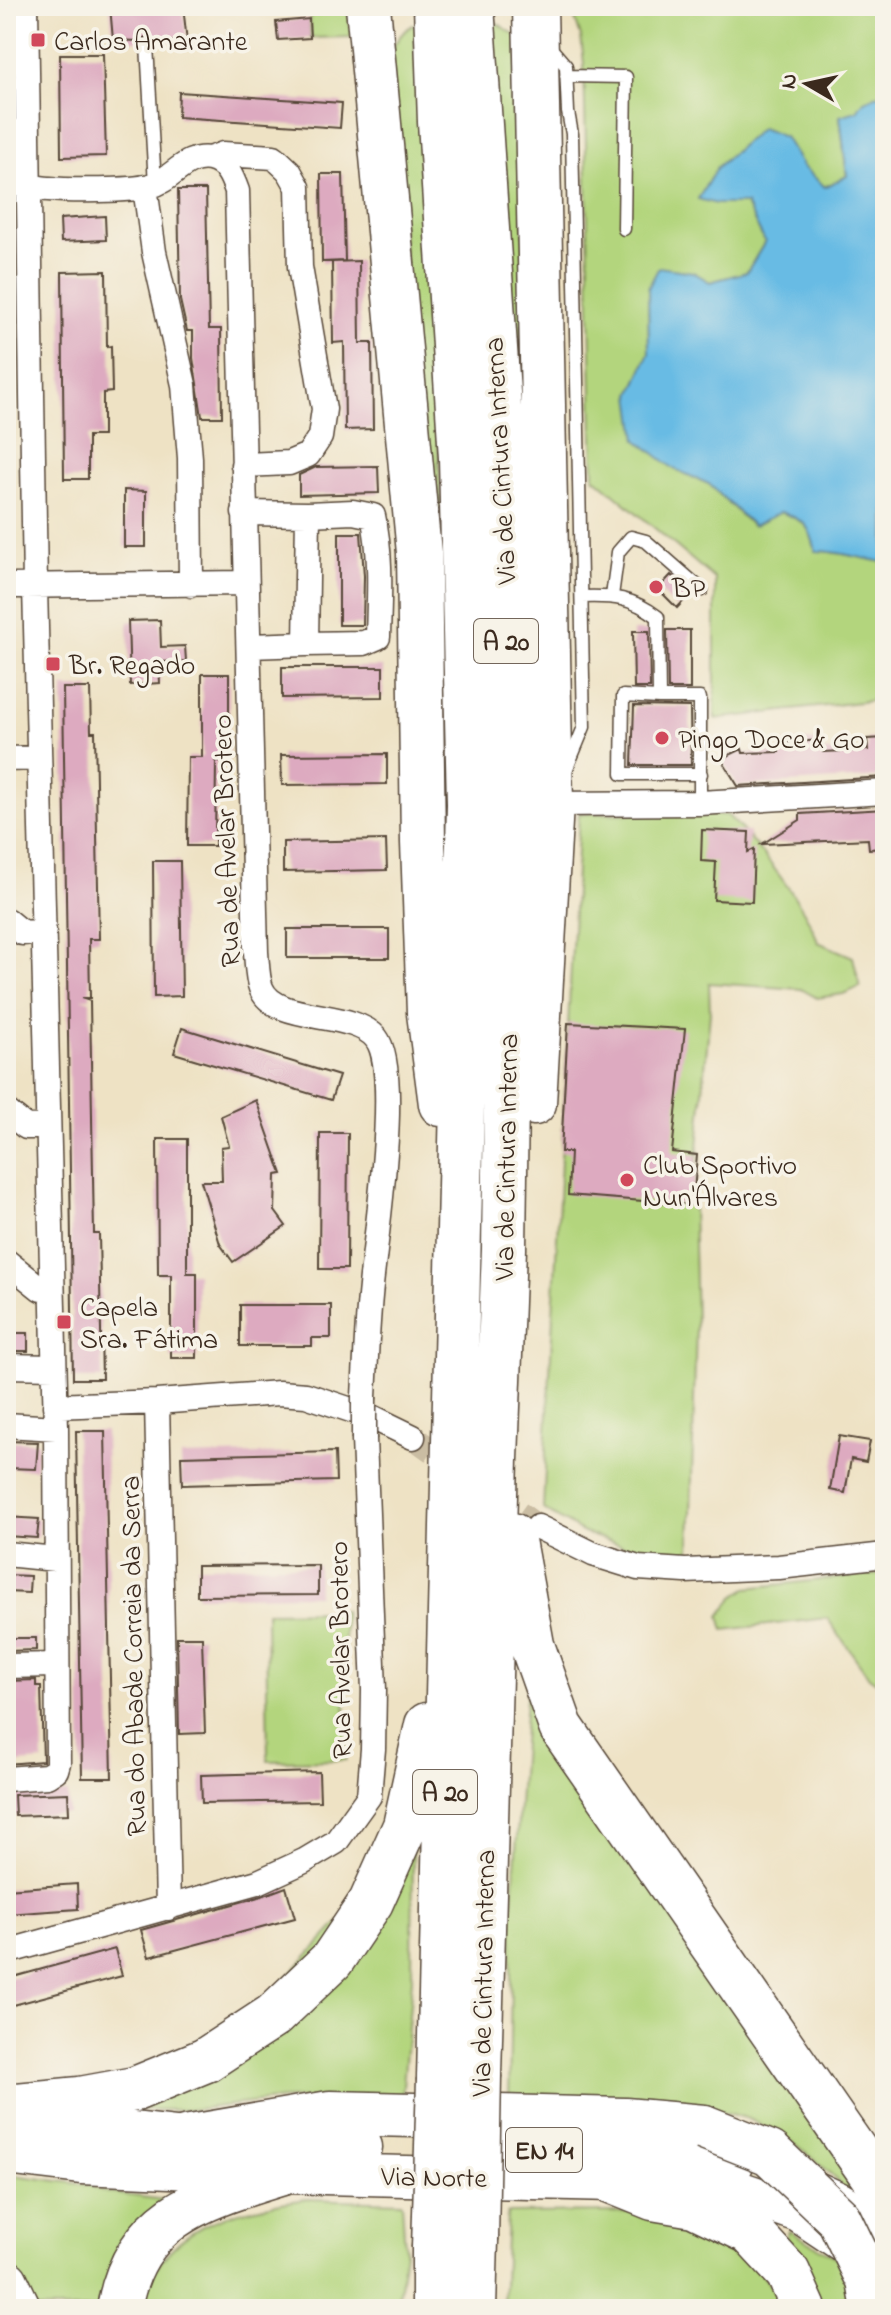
<svg xmlns="http://www.w3.org/2000/svg" width="891" height="2315" font-family="'Indie Flower',sans-serif">
<rect width="100%" height="100%" fill="#f7f3e8"/>
<filter id="ink" filterUnits="userSpaceOnUse"><feTurbulence type="fractalNoise" baseFrequency=".0125" numOctaves="2"/><feDisplacementMap in="SourceGraphic" scale="16" xChannelSelector="R" yChannelSelector="G"/><feConvolveMatrix kernelMatrix="1 2 1 2 8 2 1 2 1" color-interpolation-filters="sRGB"/></filter>
<filter id="wash" filterUnits="userSpaceOnUse"><feTurbulence type="fractalNoise" baseFrequency=".006" numOctaves="4" result="noise"/><feDisplacementMap in="SourceGraphic" scale="32" xChannelSelector="R" yChannelSelector="G"/><feGaussianBlur stdDeviation="1.8" result="paint"/><feColorMatrix in="noise" values="0 0 0 0 0 0 0 0 0 0 0 0 0 0 0 0 0 1.4 0 .05"/><feComposite in="paint" operator="in"/></filter>
<g filter="url(#wash)">
<rect width="100%" height="100%" fill="#eee2c4"/>
<path fill="#b3d57d" stroke="#77804e" stroke-width="2" d="M309,6H347L352,37L310,38Z
M571,6H885V97L878,95L858,111L840,117L847,177L824,187L803,167L784,137L716,204H746L765,242L747,272L710,282L693,272L648,288L649,353L631,395L674,469L709,484L752,526L781,512C807,522 808,524 816,551C839,551 861,559 885,562V699L715,719V579L594,477L584,64L581,37Z
M423,21L495,22L517,36L535,587L419,40H415L435,367L444,582V800L390,52C398,37 406,26 423,21Z
M579,813L727,815C755,841 807,906 818,942L853,957L860,987L843,994L817,998L801,989L709,983L710,1012L693,1205L696,1324L690,1552L655,1556L584,1533L543,1509Z
M885,1573V1688L869,1677L827,1618L724,1630L720,1616L734,1597L747,1588Z
M344,1611L346,1760L268,1761L266,1612Z
M527,1682L885,2210L854,2199L829,2172L791,2141L749,2119L707,2107L509,2104L512,1914Z
M413,1843L412,1980L402,2098L284,2099L188,2110L95,2109L184,2088Z
M6,2174L88,2185L109,2193L165,2200L99,2309H35L6,2263Z
M307,2199L402,2202L405,2251L397,2309H140C160,2224 231,2210 307,2199Z
M636,2212C666,2218 700,2226 727,2242C750,2254 773,2287 784,2309H503L507,2213Z
M789,2231L837,2258L848,2285L853,2309H825L785,2242Z"/>
<path fill="#68bbe4" stroke="#527281" stroke-width="2" d="M878,95L885,97V562C861,559 839,551 816,551C808,524 807,522 781,512L753,526L709,484L674,469L637,440L631,395L649,353L648,288L659,267L693,272L710,282L747,272L765,242L746,204H716L698,199L717,167L761,128L784,137L803,167L825,187L847,176L840,116L857,111L864,101Z"/>
<g id="blocks">
<path fill="#ddaac0" d="M110,6H183L187,42L155,41L147,36L139,41L113,40Z
M309,19L310,38L278,40L276,22Z
M60,54H103L106,156L61,157Z
M179,92L342,103L340,128L178,117Z
M321,174H343L345,261L322,262Z
M178,190H206L209,329H221L222,417H202L193,358V331H187L180,300Z
M105,216L106,240L61,242L60,219Z
M359,261L360,343H372L373,429L345,430L344,342L333,343L332,262Z
M106,271L107,347L111,346L112,392L103,393V436H88V479H64L62,272Z
M378,466L379,493L299,495V475L316,467Z
M124,490L146,491V547H124Z
M339,533H361L364,576L363,625H339Z
M671,575L691,593L677,608L658,589Z
M160,620L161,647L185,646L186,661L159,662L160,683L130,685L128,621Z
M667,630H690V689H668Z
M633,631H649L650,688H634Z
M282,667H383V697L282,698Z
M202,674H229V761H216L215,846H187L188,757H202Z
M63,688H90L91,732H95L99,939H89L90,998H81L90,1001L94,1234H99L102,1379H73Z
M634,706L690,707L691,765H632Z
M885,738V777L738,786L721,759L742,749L743,753L779,752V743L822,740L823,752L868,750L867,739Z
M387,754V784L282,785L281,755Z
M885,809V848L869,849L868,839L762,844L800,820V814Z
M702,830L749,832L748,852L754,849L752,902L714,900L716,862L701,861Z
M386,840L387,870L283,872V842Z
M153,861H180L182,996L154,997Z
M287,929H389V958H287Z
M568,1023L685,1029L672,1152L697,1155L693,1205L568,1195L570,1152H561Z
M182,1028L339,1076L331,1100L174,1053Z
M256,1100L282,1174L276,1175L275,1211L286,1226L233,1262L220,1244L201,1181H222L221,1147L229,1146L221,1116Z
M320,1133H348L347,1269H319Z
M157,1139H187V1273H197V1358H171V1275H158Z
M240,1305H331V1338H312V1346H240Z
M6,1333H28V1351H6Z
M76,1431H105L112,1778H82Z
M839,1436L870,1441L866,1462L851,1459L845,1493L830,1490Z
M6,1441L38,1442L36,1469L6,1468Z
M335,1452L336,1481L182,1485L181,1456Z
M6,1517L39,1519L37,1538L6,1536Z
M318,1565V1595L197,1596V1566Z
M6,1575L30,1576L29,1593L6,1592Z
M177,1637H202L205,1733L179,1734Z
M6,1638H36V1650L6,1651Z
M36,1680V1686H41L43,1761L6,1764V1744L13,1743L12,1709H6V1681Z
M319,1772L320,1801L202,1803L201,1775Z
M68,1793L69,1814L15,1816L14,1795Z
M77,1884L78,1909L6,1914V1889Z
M286,1887L295,1918L149,1957L141,1930L262,1896Z
M115,1949L122,1976L6,2007V1979Z"/>
</g>
</g>
<g filter="url(#ink)">
<use href="#blocks" fill-opacity="0" stroke="#564637" stroke-width="2"/>
<g fill="none" stroke-linecap="round" stroke-linejoin="round">
<path stroke="#cabda3" stroke-width="24" stroke-dasharray="24 12" stroke-linecap="butt" d="M413,1437L456,1468
M490,1492L538,1527"/>
<defs>
<path id="service" d="M147,45L155,185
M548,45L566,66L568,112L572,134L584,727L567,768
M566,76L626,77L624,229
M612,596L618,552L631,537L646,541L702,590
M582,597C613,596 632,597 658,617L659,698H700V803
M659,698L623,696L622,774H701"/>
<path id="minor" d="M210,159L223,154L274,157L289,171L298,187L300,267L324,409L320,437L308,455L289,463L243,465
M6,184C22,184 34,188 49,189C69,191 131,191 150,186C172,181 185,154 210,159C227,163 232,177 237,191L256,952C257,963 257,978 261,988C275,1024 352,1009 376,1038C402,1070 375,1241 371,1286C367,1323 366,1360 364,1397
M145,187L154,252L184,385L190,458L191,585
M244,513L308,514L306,644L250,646
M6,586L245,583
M306,644L364,643L378,637C379,597 382,555 373,516L353,512L308,514
M6,759L39,758
M551,804L700,803L885,792
M6,920L22,933L44,931
M6,1111L26,1127L48,1126
M6,1261L41,1289L52,1288
M6,1366L54,1367
M157,1402L168,1908
M55,1406L157,1402L279,1393L306,1395L372,1417L413,1437
M6,1425L56,1428
M538,1527L593,1554L638,1568L685,1571L779,1567L885,1555
M6,1554L55,1559
M6,1666L56,1665
M6,1779L47,1776L56,1770L58,1763L56,1428L35,587L26,6
M6,1952L258,1882L304,1861L336,1842L369,1796L373,1749L374,1690L364,1439"/>
<path id="trunk" d="M6,2117L185,2138L362,2147
M450,2149L669,2152L733,2164
M6,2155L81,2164L282,2173L697,2183L744,2193L799,2212L847,2244
M816,2192L840,2203L885,2232"/>
<path id="motorway" d="M368,6L419,553L423,843L429,1013L441,1104
M436,6L440,122L461,458L469,804L439,2079
M472,6L502,452L510,803L504,1249L496,1459L479,2075
M534,1103L551,804L535,6
M512,1535L532,1645L561,1727L885,2194
M6,2106L80,2099L135,2089L206,2060L273,2016L332,1960L371,1902L405,1826L427,1725
M185,2138L330,2113L625,2120L704,2127
M606,2179L653,2198L694,2205L750,2232L788,2273L804,2309
M6,2282L19,2309
M119,2309C135,2215 202,2198 282,2173
M434,2309V2248
M474,2309L476,2240"/>
</defs>
<use href="#service" stroke="#564637" stroke-width="15"/>
<use href="#minor" stroke="#564637" stroke-width="27"/>
<use href="#trunk" stroke="#564637" stroke-width="43"/>
<use href="#motorway" stroke="#564637" stroke-width="47"/>
<use href="#service" stroke="#fff" stroke-width="12"/>
<use href="#minor" stroke="#fff" stroke-width="24"/>
<use href="#trunk" stroke="#fff" stroke-width="40"/>
<use href="#motorway" stroke="#fff" stroke-width="44"/>
<defs>
<path id="minor-bridge" d="M364,1439V1397"/>
<path id="motorway-bridge" d="M704,2127L770,2153L839,2219L869,2281L874,2309
M476,2240L479,2075
M434,2248L439,2079"/>
</defs>
<use href="#minor-bridge" stroke="#564637" stroke-width="27" stroke-linecap="butt"/>
<use href="#motorway-bridge" stroke="#564637" stroke-width="47" stroke-linecap="butt"/>
<use href="#minor-bridge" stroke="#fff" stroke-width="24"/>
<use href="#motorway-bridge" stroke="#fff" stroke-width="44"/>
</g>
</g>
<g fill="#d1495b" stroke="#f7f3e8" stroke-width="3">
<rect x="30" y="32" width="16" height="16" rx="4"/>
<circle cx="656" cy="587" r="8"/>
<rect x="45" y="656" width="16" height="16" rx="4"/>
<circle cx="662" cy="738" r="8"/>
<circle cx="627" cy="1180" r="8"/>
<rect x="56" y="1314" width="16" height="16" rx="4"/>
</g>
<g text-anchor="middle" stroke-width="7" stroke-linejoin="round" paint-order="stroke">
<g fill="#f7f3e8" stroke="#73665b" stroke-width="2">
<rect x="474" y="619" width="64" height="44" rx="6"/>
<rect x="413" y="1770" width="64" height="44" rx="6"/>
<rect x="506" y="2128" width="76" height="44" rx="6"/>
</g>
<g font-size="26" font-weight="bold" fill="#3b2a1e">
<text x="506" y="650">A 20</text>
<text x="445" y="1801">A 20</text>
<text x="544" y="2159">EN 14</text>
</g>
<g font-size="28" fill="#3b2a1e" stroke="#f7f3e8" text-anchor="start">
<text x="54" y="50">Carlos Amarante</text>
<text x="672" y="597">BP</text>
<text x="69" y="674">Br. Regado</text>
<text x="678" y="748">Pingo Doce &amp; Go</text>
<text x="643" y="1174">Club Sportivo<tspan x="643" dy="32">Nun'Álvares</tspan></text>
<text x="80" y="1316">Capela<tspan x="80" dy="32">Sra. Fátima</tspan></text>
</g>
<g font-size="28" fill="#3b2a1e" stroke="#f7f3e8">
<text transform="translate(499 461) rotate(-93)" y="10">Via de Cintura Interna</text>
<text transform="translate(225 841) rotate(-92)" y="10">Rua de Avelar Brotero</text>
<text transform="translate(505 1157) rotate(-89)" y="10">Via de Cintura Interna</text>
<text transform="translate(339 1650) rotate(-91)" y="10">Rua Avelar Brotero</text>
<text transform="translate(132 1656) rotate(-91)" y="10">Rua do Abade Correia da Serra</text>
<text transform="translate(482 1973) rotate(-89)" y="10">Via de Cintura Interna</text>
<text transform="translate(434 2176) rotate(1)" y="10">Via Norte</text>
</g>
</g>
<rect width="891" height="2315" fill="none" stroke="#f7f3e8" stroke-width="32"/>
<g transform="translate(807 84) rotate(279)" stroke="#f7f3e8" stroke-width="6" paint-order="stroke">
<path d="M0-6L14 30L0 20L-14 30Z" fill="#3b2a1e"/>
<text y="-12" font-size="22" font-weight="bold" text-anchor="middle" fill="#3b2a1e">N</text>
</g>
</svg>
